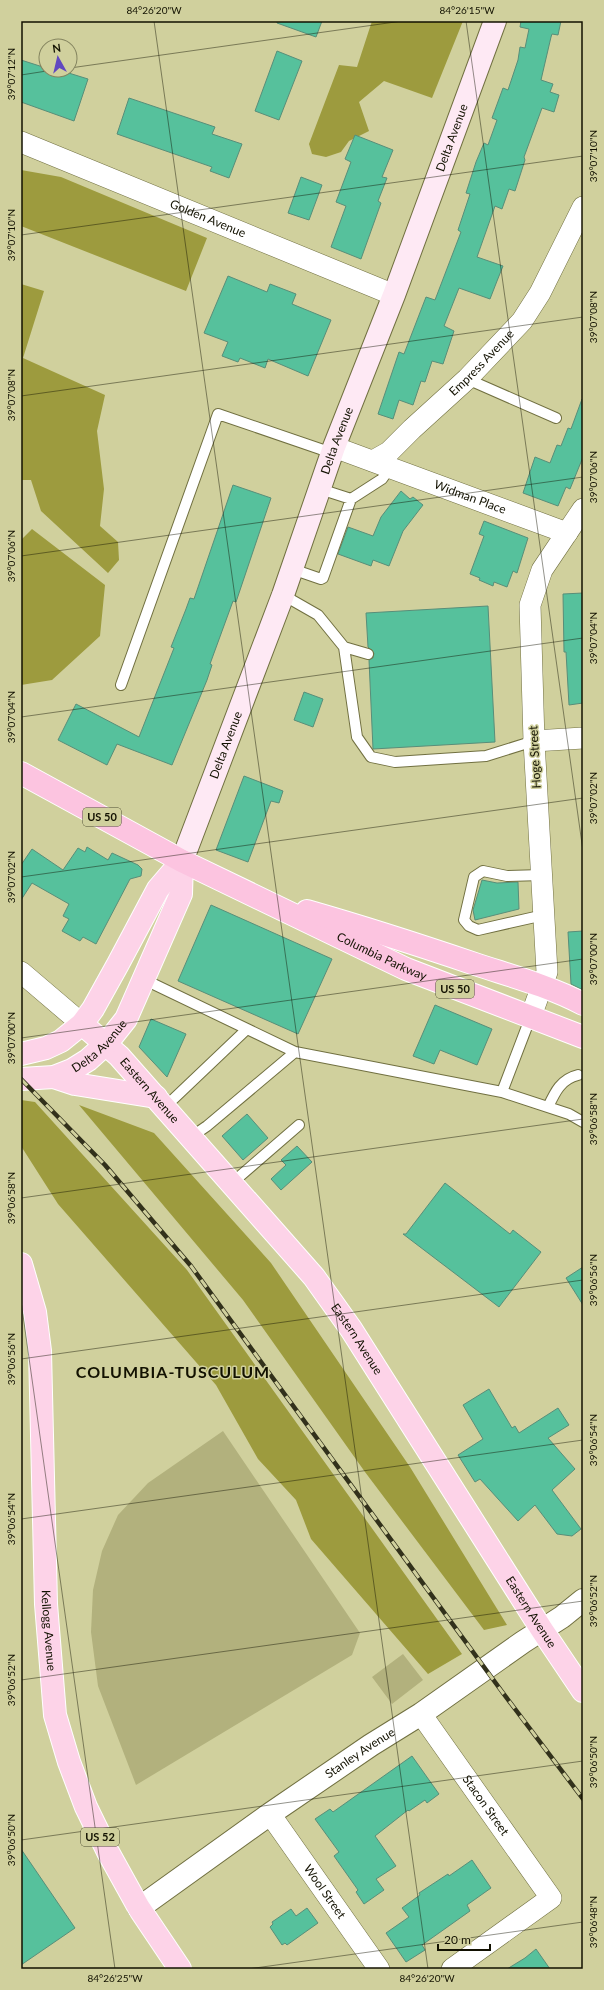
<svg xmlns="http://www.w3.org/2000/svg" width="604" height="1990" font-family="Lato,sans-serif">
<rect width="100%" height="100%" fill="#d0d09d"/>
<path fill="#b2b17d" d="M223,1431L360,1633L352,1655L136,1785L98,1686L91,1632L93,1590L102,1551L118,1515L148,1483Z
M403,1654L423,1680L392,1704L372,1677Z"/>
<path fill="#9d9b3e" d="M372,21H463L432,98L384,81L359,102L369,131L349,141L341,152L326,157L312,154L309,144L339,65L357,67Z
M21,170L61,177L207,238L186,291L21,226Z
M21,284L44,291L23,358L105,395L97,431L104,489L100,526L118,542L119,560L108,573L41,511L31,480H21Z
M32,529L105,585L100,636L52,680L21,685V540Z
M21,1100L35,1102L187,1270L462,1654L428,1674L311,1539L296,1500L258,1459L216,1385L58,1204L21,1146Z
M79,1105L154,1133L271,1263L410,1467L507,1625L484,1630L365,1472L243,1300Z"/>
<path fill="#56c19c" stroke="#588e79" d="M277,21H322L316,37L277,23Z
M521,21H561L558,35L552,34L551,37L541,80L553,84L550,92L559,95L554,112L542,108L524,157L525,160L515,191L509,189L502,209L495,206L477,257L503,266L497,281L490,299L459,288L444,326L454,331L443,364L432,361L425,382L421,381L413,405L399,400L393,419L378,414L399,352L404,354L426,297L435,300L461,232L458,230L470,194L466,193L476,162L484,143L488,145L497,120L492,118L503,88L508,90L518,60L520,47L525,48L529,29L520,27Z
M277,51L302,61L279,120L255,111Z
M21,60L46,68V70H59L88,79L74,121L21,102Z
M129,98L215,127L212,134L242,144L229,178L210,171L212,167L117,134Z
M355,135L393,150L382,177L387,178L378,201L381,203L361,259L331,247L346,206L336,202L351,162L345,159Z
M301,177L322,185L309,220L288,213Z
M228,276L267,292L270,284L296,294L292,304L331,320L308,376L268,359L265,368L240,358L238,362L222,356L228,342L204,333Z
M582,399L583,457L570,489L566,487L558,506L523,493L535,457L550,463L557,445L561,446L568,428L571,429Z
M233,485L271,498L236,602L233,601L210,664L212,665L207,680L172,765L117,744L107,765L58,740L76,704L139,737L174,648L171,647L186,609L190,598L194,599Z
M401,491L410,499L413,497L423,505L403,531L389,566L373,560L371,566L338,554L348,527L373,536L381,517Z
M484,521L528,538L517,573L513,571L507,587L494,582L493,586L479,580L480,578L470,574L484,536L479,534Z
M583,593V703L569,705L566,652H564L563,594Z
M488,606L495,742L373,749L369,660L373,658L374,653L368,647L366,613Z
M304,692L323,699L313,727L294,720Z
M244,776L283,791L279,803L271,801L248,862L216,850Z
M87,847L108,860L112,853L138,865L142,869L141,876L130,879L96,944L83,937L80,941L62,931L69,919L63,916L69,904L32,883L21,900V865L32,849L63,870L78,848L85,852Z
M482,880L497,883L518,882L519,909L475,920L473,910Z
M211,905L332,959L298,1034L178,981Z
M583,931V990L571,984L568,932Z
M435,1005L492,1029L477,1065L440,1050L434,1064L413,1056Z
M151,1019L186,1034L167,1077L139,1047Z
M247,1114L268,1138L243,1160L222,1136Z
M297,1146L312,1162L281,1190L271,1179L286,1165L281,1160Z
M445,1183L510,1234L513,1230L541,1252L499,1307L403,1234H406Z
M583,1267V1305L566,1278Z
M489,1389L512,1428L515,1426L519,1433L558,1408L569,1425L548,1438L575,1469L552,1490L581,1529L572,1536L557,1534L535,1505L518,1521L480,1479L475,1482L458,1455L483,1439L463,1405Z
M412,1756L439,1794L427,1803L425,1800L409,1811L408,1810L375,1836L396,1866L376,1879L384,1890L364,1904L356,1892L358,1890L334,1856L339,1852L315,1819L330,1809L333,1812Z
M21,1849L75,1928L21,1965Z
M472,1860L491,1888L467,1905L470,1911L422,1945L425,1950L406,1962L386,1933L409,1917L402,1908L420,1895L419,1893L448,1874L449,1876Z
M307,1908L318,1923L287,1945L285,1943L282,1945L270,1927L273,1924L272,1922L291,1909L296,1916Z
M536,1949L550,1969H507L525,1958Z"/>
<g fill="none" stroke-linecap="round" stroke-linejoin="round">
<defs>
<path id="service" d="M467,379L556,418
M351,499L382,479L390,468
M292,569L321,579L323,578L351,499L320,489
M283,595L318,615L344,647L368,654
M344,647L357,737L371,757L395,762L486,756L534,741
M121,685L218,414L332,453
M542,875L507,876L483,871L474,877L464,920L469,926L478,930L544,915
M143,979L295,1052L502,1092L569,1114L583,1122
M502,1092L531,1016
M165,1107L247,1029
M548,1107C555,1092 561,1079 578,1075
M191,1137L207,1126L295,1052
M232,1183L299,1125"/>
<g id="minor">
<path id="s1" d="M21,142L394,295"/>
<path id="s2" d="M334,447L567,533"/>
<path id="s3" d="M373,461L389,452L412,429L467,379L522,321L540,293L583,207"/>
<path d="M534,741L583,738"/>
<path d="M21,972L82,1024"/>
<path d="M531,1016L547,972L534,741L530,605L542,570L583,509"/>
<path id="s4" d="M421,1714L551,1898L452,1969"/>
<path id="s5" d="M270,1814L379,1969"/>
</g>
<g id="tertiary">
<path id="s6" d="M139,1908L270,1814L371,1745L421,1714L523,1642L562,1617L583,1600"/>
</g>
<g id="secondary">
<path id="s7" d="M182,861L283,595L334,447L394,295L495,21"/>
</g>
<g id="primary">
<path id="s8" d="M82,1024L119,1056L314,1277L351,1329L542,1630L583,1691"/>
<path d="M21,1054L46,1048L61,1041L82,1024L93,1009L118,964L158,889L182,861"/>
<path d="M54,1077L75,1084L156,1097"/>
<path id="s9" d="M21,1079L54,1077L72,1070L88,1060L107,1043L126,1019L181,894L182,861"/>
<path id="s10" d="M21,1264L35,1312L40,1351L46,1604L55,1715L69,1762L86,1807L108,1852L139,1908L180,1969"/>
</g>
<g id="trunk">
<path id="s11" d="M21,773L182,861L406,969L583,1037"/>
<path d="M307,911C363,927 419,945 475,964C511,976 549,986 583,1004"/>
</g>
</defs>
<use href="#service" stroke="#717041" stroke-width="12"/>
<use href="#minor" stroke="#717041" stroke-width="22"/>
<use href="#tertiary" stroke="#717041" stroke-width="24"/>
<use href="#secondary" stroke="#717041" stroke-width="24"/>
<use href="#primary" stroke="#fff" stroke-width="24"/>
<use href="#trunk" stroke="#fff" stroke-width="24"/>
<use href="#service" stroke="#fff" stroke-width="10"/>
<use href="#minor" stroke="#fff" stroke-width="21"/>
<use href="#tertiary" stroke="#fff" stroke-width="22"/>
<use href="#secondary" stroke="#fee9f4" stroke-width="22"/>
<use href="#primary" stroke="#fdd3e8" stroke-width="22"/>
<use href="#trunk" stroke="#fcc4e0" stroke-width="22"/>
<defs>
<path id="rail" d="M21,1079L105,1165L191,1266L503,1693L583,1799"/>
</defs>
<use href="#rail" stroke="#32311b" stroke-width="4.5"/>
<use href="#rail" stroke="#d0d09d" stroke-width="3" stroke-dasharray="9" stroke-linecap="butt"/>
</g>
<path fill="none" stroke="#121101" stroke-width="1" stroke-opacity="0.45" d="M154,21L428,1969M466,21L583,851M70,68L402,21M21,75L53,70M21,235L583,156M21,396L583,317M21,556L583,477M21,717L583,638M21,877L583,798M21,1038L583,959M21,1198L583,1119M21,1301L115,1969M21,1359L583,1280M21,1519L583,1440M21,1680L583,1601M21,1840L583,1761M248,1969L583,1922"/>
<g text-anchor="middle" stroke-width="3" stroke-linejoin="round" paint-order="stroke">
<g fill="#d0d09d" stroke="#4b4a30" stroke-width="1">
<rect x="83" y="808" width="38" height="18" rx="3"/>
<rect x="436" y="980" width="38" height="18" rx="3"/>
<rect x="81" y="1828" width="38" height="18" rx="3"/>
</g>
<g font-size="11" font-weight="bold" fill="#121101">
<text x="102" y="821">US 50</text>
<text x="455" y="993">US 50</text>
<text x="100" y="1841">US 52</text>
</g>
<g font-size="12" fill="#121101" stroke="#d0d09d">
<text dy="4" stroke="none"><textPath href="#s7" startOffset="772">Delta Avenue</textPath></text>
<text dy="4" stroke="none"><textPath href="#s1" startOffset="202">Golden Avenue</textPath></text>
<text dy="4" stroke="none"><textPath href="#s3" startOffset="147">Empress Avenue</textPath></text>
<text dy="4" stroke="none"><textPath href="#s7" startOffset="448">Delta Avenue</textPath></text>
<text dy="4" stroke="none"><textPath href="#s2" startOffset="145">Widman Place</textPath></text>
<text dy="4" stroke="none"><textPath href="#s7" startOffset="124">Delta Avenue</textPath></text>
<text transform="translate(535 757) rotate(-93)" y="4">Hoge Street</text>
<text dy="4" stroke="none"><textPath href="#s11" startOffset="405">Columbia Parkway</textPath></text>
<text dy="4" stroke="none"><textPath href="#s9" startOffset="89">Delta Avenue</textPath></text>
<text dy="4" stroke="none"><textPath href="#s8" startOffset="95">Eastern Avenue</textPath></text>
<text dy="4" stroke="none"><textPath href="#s8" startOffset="419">Eastern Avenue</textPath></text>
<text dy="4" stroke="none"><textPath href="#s8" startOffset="743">Eastern Avenue</textPath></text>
<text dy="4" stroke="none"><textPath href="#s10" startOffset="369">Kellogg Avenue</textPath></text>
<text dy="4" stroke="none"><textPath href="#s6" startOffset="270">Stanley Avenue</textPath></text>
<text dy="4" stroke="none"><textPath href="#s4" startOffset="112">Stacon Street</textPath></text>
<text dy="4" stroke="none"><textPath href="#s5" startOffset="95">Wool Street</textPath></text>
</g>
<g font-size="16" font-weight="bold" letter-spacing="1" fill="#121101" stroke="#d0d09d">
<text x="173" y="1378">COLUMBIA-TUSCULUM</text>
</g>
</g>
<rect width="604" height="1990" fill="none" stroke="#d0d09d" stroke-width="44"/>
<g transform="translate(58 58) rotate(352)"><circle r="19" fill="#d0d09d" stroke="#84845f"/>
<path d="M0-3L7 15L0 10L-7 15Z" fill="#6148c0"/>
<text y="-6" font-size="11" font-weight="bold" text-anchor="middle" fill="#121101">N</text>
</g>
<path d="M438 1944v6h52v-6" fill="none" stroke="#121101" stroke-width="2"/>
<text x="444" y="1944" font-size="12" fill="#121101" stroke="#d0d09d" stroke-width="3" paint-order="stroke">20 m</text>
<rect x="22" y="22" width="560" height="1946" fill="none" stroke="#121101" stroke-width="1.5"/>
<g font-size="10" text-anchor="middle" fill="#121101">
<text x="154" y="14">84°26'20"W</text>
<text x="467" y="14">84°26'15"W</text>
<text transform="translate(11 74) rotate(-90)" y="4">39°07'12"N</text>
<text transform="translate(593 156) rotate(-90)" y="4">39°07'10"N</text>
<text transform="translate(11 235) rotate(-90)" y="4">39°07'10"N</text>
<text transform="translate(593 317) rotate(-90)" y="4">39°07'08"N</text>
<text transform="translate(11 395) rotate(-90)" y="4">39°07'08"N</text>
<text transform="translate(593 477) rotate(-90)" y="4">39°07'06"N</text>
<text transform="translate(11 556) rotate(-90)" y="4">39°07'06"N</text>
<text transform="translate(593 638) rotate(-90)" y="4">39°07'04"N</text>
<text transform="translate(11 717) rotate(-90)" y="4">39°07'04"N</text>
<text transform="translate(593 798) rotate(-90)" y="4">39°07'02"N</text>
<text transform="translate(11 877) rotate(-90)" y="4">39°07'02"N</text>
<text transform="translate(593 959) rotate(-90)" y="4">39°07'00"N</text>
<text transform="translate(11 1038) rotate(-90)" y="4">39°07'00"N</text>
<text transform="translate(593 1119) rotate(-90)" y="4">39°06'58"N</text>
<text transform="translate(11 1198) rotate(-90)" y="4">39°06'58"N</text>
<text transform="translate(593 1280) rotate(-90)" y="4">39°06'56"N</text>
<text transform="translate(11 1359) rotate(-90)" y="4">39°06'56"N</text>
<text transform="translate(593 1440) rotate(-90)" y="4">39°06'54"N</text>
<text transform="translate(11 1519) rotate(-90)" y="4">39°06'54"N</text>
<text transform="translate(593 1601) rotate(-90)" y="4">39°06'52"N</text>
<text transform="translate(11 1680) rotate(-90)" y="4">39°06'52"N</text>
<text transform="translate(593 1762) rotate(-90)" y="4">39°06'50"N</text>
<text transform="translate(11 1840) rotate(-90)" y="4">39°06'50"N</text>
<text transform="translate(593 1922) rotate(-90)" y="4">39°06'48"N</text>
<text x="115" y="1982">84°26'25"W</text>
<text x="427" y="1982">84°26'20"W</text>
</g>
</svg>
